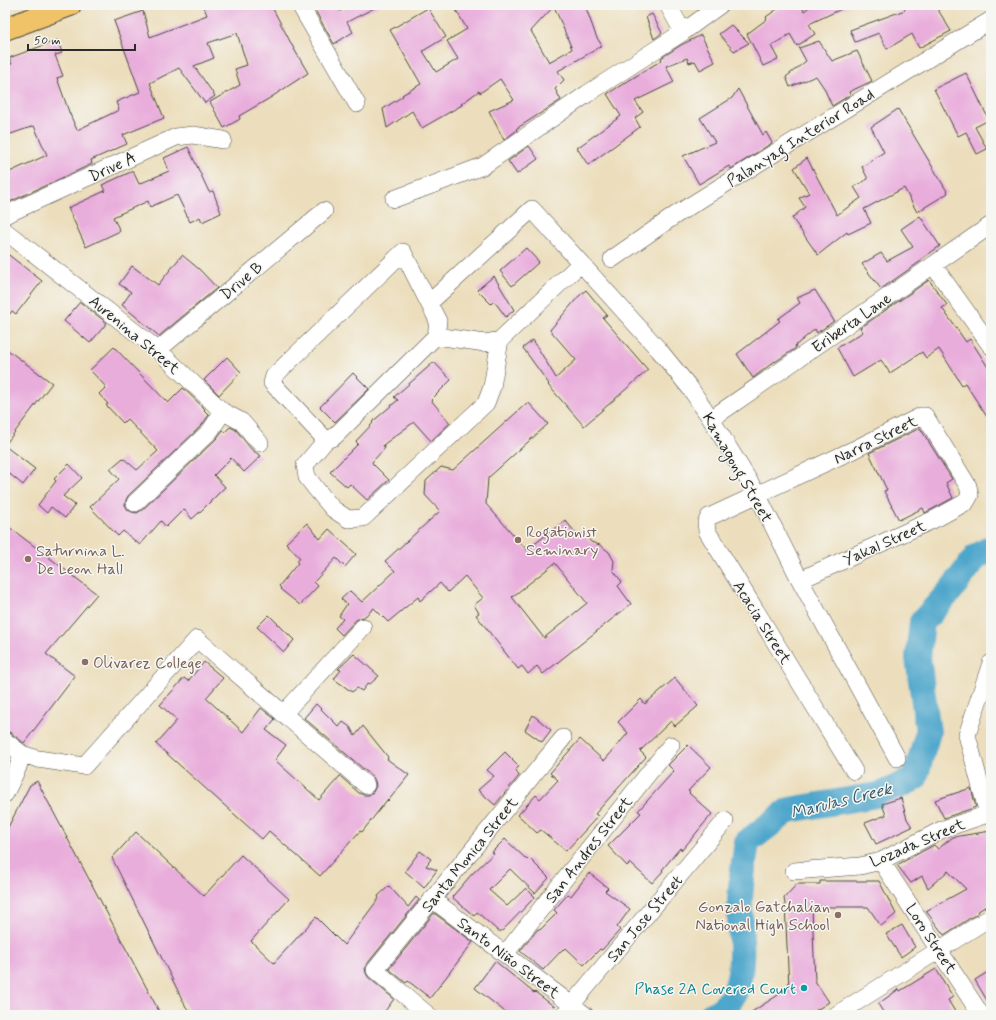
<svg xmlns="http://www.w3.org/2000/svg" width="996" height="1020" font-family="Mynerve,sans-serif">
<rect width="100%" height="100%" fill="#f6f6f2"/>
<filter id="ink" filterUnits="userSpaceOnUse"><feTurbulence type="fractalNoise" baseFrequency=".025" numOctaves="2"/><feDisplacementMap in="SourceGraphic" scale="8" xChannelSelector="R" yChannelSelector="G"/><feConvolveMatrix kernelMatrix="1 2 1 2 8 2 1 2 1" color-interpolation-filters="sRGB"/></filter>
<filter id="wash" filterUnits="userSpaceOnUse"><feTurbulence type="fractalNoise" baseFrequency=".012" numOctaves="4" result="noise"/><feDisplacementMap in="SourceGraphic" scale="16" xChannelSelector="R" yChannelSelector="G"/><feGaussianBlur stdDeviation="0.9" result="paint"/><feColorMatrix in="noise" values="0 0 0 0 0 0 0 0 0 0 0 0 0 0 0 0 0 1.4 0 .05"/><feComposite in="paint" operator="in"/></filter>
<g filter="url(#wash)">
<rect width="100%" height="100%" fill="#ecdebc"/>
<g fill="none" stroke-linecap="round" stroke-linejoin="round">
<path stroke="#4ea6cb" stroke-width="26" d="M711,1015C754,998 738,935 740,900C741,881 744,861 747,842L789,810L883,794L915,778L928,732L918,658L922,622L951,590L976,557L991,548"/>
</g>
<g id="blocks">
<path fill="#e9addc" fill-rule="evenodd" d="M203,5H271L294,49L308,73L270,98L239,116L240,119L224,128L210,102L240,85L235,69L247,65L237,33L208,43L214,58L194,66L215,96L205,103L179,68L150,83L164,118L123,135L127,144L91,160L92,164L5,204V174L47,155L34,126L5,136V66L12,64L9,58L58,40L62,53L55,55L63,76L57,78L69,112L77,130L119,110L116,102L140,92L114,21L143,11L150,37L207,15Z
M312,5H337L340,11L352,5H380L347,22L353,32L334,44Z
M453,5H585L596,36L602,46L558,71L564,80L555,89L561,100L516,129L517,130L504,140L489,111L514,100L500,79L480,93L479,91L461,104L462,105L422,128L412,111L387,128L383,109L403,96L402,95L421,84L390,30L428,8L446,37L423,51L436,72L458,59L447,41L467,29ZM554,6L572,49L549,62L531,31Z
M783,5H801L804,11L812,5H850L809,24L815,34L797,46L790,34L771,46L778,59L763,66L747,34L767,19L766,17Z
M902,5H935L951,31L919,48L912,34L887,49L879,33L855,42L850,30L905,10Z
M652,14L662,33L654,39L646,17Z
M731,25L749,43L734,51L719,34Z
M701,35L715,62L700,70L695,61L689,63L687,58L666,66L674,82L635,101L643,112L635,118L640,127L588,165L577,148L621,116L607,94L662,60L661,58L681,45Z
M819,41L832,61L857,51L872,81L849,92L850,95L832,106L824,88L816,76L790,87L786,77L806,61L799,48Z
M966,73L989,120L975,127L987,149L977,154L966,132L958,136L934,89Z
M738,89L763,135L766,132L772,143L731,169L729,166L699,184L683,156L715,142L700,118L732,98Z
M898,109L948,193L917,212L904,188L864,209L871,223L848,234L847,232L818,255L792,218L805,207L799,198L809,193L794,168L807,158L837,215L861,198L854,187L868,179L862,167L884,152L871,127Z
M529,146L538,159L517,174L508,161Z
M188,147L209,192L213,191L221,213L202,222L200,217L190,222L177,195L150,207L148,201L113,217L120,231L86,247L68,208L105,191L102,185L133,171L139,184L169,171L164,158Z
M920,216L940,246L920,260L921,261L881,289L862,264L881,253L887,261L913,247L901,229Z
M526,248L539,262L512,286L500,271Z
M5,252L42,281L16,314L12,311L5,320Z
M182,255L199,269L217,288L159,336L122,305L131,292L119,284L132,266L158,285Z
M494,276L514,310L506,317L494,301L491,304L477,290Z
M929,280L947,305L942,308L966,342L970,339L991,372V423L965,383L962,385L939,349L926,358L922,352L890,373L881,360L853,377L837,348L863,332L860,328Z
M586,290L607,315L603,318L648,370L584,426L548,385L549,384L523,348L533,340L556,378L576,360L550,330L579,296Z
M815,290L834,321L817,333L815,329L795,346L796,348L775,362V361L753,378L737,354L780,321L778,319L800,303L797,298Z
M80,302L107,323L90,343L64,321Z
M114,347L168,403L183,388L205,409L204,410L209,415L202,425L128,496L126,500L125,505L128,510L132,512L137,513L142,510L217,438L223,430L225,432L230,427L236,430L252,450L261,456L244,472L231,458L214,475L225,487L202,510L192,519L184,509L166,527L161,521L140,545L123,531L118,536L90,507L119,479L110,469L123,458L137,470L158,451L127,419L123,423L106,405L108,404L99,394L106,387L90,370Z
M5,348L52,383L5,445Z
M227,357L241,372L219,395L204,380Z
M434,362L451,380L431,400L450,423L431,441L414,422L383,445L385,448L372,462L373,464L389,480L367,500L350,484L347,487L330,472L358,444L356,441L373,423L372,422L398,400L394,397Z
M353,373L369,389L335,422L320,407Z
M528,402L548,424L488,478L486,504L527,550L565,520L579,537L583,533L591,542L600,545L609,552L614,561L613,570L622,582L618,586L631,604L543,674L537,666L528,674L522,666L518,669L476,615L479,613L474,605L483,598L465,576L448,592L440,583L420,601L418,597L388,622L374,608L364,617L360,618L356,620L342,635L335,628L343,619L339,616L347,604L341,599L350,591L362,602L395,571L385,561L440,511L425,495L426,481L441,467L453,470ZM555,563L587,603L544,638L512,597Z
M920,428L952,479L946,483L953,498L925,513L923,508L899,520L884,491L887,490L869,453Z
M5,446L35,469L23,485L5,470Z
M69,464L82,478L63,496L75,505L65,518L51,507L47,513L38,505L56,481L54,479Z
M307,523L320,539L329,529L356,554L345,567L336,558L314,582L318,586L300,605L280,589L281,588L279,586L298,563L297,562L300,558L286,543Z
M5,524L97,594L46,654L75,676L24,743L11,733L5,731Z
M269,615L294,640L284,652L257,627Z
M354,654L379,676L370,684L368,683L362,691L357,688L352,692L334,679L341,670L338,669Z
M204,662L223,678L206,698L243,732L261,708L275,719L266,730L286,745L275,760L319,800L340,776L359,793L364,795H369L373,792L376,786L375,781L373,777L304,718L316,704L339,727L343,722L350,727L355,736L363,726L388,757L387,759L409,775L388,801L387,800L362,832L360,831L320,876L269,831L262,839L156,744L177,720L160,705L184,678L188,681Z
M675,678L698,706L675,726L671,721L640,751L646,757L595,814L598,816L566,851L541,830L537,833L518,815L536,795L540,799L558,780L550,773L580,739L604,761L628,733L618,722L641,699L645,704Z
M533,715L551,730L542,742L525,730Z
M688,745L711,767L688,791L690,792L689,793L712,814L682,850L680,848L662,870L663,871L652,883L630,863L627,866L608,846L641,813L638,811L674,771L668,765Z
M505,752L519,766L516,770L519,776L495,805L478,790L494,776L487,770Z
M37,781L161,1015H8L5,1012V833L30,785Z
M971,788L976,807L944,818L935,800Z
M901,798L907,819L912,827L876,844L865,823L886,815L882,804Z
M991,831V903L977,912L978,913L944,935L926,911L966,889L948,871L928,888L922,876L911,883L897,865L934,845L938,849L953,837Z
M136,832L204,896L241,855L289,899L251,941L274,963L316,917L344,945L379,898L378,896L389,886L408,907L416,897L419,900L367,964L365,968L366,973L368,977L394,999L382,1015H194L186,1007L112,858Z
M505,839L527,860L529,858L549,878L535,893L510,869L489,890L507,906L526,888L535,897L502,931H498L477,912L474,916L452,897L471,875L494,853L492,852Z
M420,851L431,859L426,866L437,870L424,888L405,871Z
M589,873L608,888L605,891L630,909L617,927L620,930L602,950L600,949L584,965L566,948L564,950L563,949L543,970L520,951L538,929L540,930L557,913L554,910L568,894L571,896Z
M820,881H879L896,914L881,926L868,907H812L815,981L829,1002L809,1015H747L789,988L785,904L784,898L797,884H820Z
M434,913L473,942L430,998L408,981L406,983L389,969Z
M902,925L915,947L901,957L886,934Z
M495,961L534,993L535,992L555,1007L549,1015H509L475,988Z
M936,969L953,997L948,1000L957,1015H885L878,1004L899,989L900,991Z
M991,970V1007L975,980Z"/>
</g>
</g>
<g filter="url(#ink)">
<use href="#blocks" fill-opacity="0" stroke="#484641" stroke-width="1"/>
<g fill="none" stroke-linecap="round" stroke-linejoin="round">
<defs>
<path id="minor" d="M300,5L357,104
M668,5L683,32
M394,199L483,166L587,94L683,32L720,5
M5,215L176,137L193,135L223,140
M5,231L158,350L222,411L242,422L260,443
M612,259L677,214L760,162L991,20
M933,265L991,346
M429,303L532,209L659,350L690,388L711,419L757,494L800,580L897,758
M436,336L485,343L500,340L581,263
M158,350L324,211
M711,419L991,225
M326,440L272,383L274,376L403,252L438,321L436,336L334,437L326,440L305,465L307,477L317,490L333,509L348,519L363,518L486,403L492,387L500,340
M135,503L210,431L218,419L222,411
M800,580L937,518L966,502L970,495L968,486L925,416H921L853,450L709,517L706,523L707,531L854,771
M283,714L363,627
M5,741L22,754L18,767L5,794
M22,754L38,759L84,766L197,639L366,785
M988,814L967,735L991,663
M881,861L981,1015
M794,871L860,866L881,861L943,829L991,813
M432,899L585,1015
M505,954L671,745
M428,1015L375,970L563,738
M563,1015L725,821
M836,1015L991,917"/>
<path id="major" d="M5,29L70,5"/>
</defs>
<use href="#minor" stroke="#484641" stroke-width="18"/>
<use href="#major" stroke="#484641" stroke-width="24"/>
<use href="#minor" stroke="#fff" stroke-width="17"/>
<use href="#major" stroke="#f1c369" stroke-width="22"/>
</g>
</g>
<g fill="#8d6e63" stroke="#f6f6f2" stroke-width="1.5">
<circle cx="518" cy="540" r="4"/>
<circle cx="28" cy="559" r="4"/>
<circle cx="85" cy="662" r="4"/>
<circle cx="838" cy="915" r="4"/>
</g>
<circle fill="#0f9aa8" stroke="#f6f6f2" stroke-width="1.5" cx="804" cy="988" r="4"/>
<g text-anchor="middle" stroke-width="3" stroke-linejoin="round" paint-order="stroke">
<g font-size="16" fill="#2b2b2b" stroke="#f6f6f2">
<text transform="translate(800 137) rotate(-32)" y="6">Palanyag Interior Road</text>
<text transform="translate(112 166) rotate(-25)" y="6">Drive A</text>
<text transform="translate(241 280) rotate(-40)" y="6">Drive B</text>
<text transform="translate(851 322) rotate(-35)" y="6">Eriberta Lane</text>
<text transform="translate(135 334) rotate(40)" y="6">Aurenina Street</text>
<text transform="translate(875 439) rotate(-26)" y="6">Narra Street</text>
<text transform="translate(738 467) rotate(60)" y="6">Kamagong Street</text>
<text transform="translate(884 542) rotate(-24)" y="6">Yakal Street</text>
<text transform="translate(763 622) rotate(58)" y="6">Acacia Street</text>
<text transform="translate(917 842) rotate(-23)" y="6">Lozada Street</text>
<text transform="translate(588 849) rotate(-52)" y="6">San Andres Street</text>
<text transform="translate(469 854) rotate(-51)" y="6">Santa Monica Street</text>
<text transform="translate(644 918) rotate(-50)" y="6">San Jose Street</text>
<text transform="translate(932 938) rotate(57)" y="6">Loro Street</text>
<text transform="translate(509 957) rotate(37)" y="6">Santo Niño Street</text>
</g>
<g font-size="16" fill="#785e54" stroke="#f6f6f2" text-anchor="start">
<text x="526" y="537">Rogationist<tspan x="526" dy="18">Seminary</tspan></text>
<text x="36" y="556">Saturnina L.<tspan x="36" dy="18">De Leon Hall</tspan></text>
<text x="93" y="668">Olivarez College</text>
<text x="830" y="912" text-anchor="end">Gonzalo Gatchalian<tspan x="830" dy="18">National High School</tspan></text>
</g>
<g font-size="16" fill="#0d838f" stroke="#f6f6f2" text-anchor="end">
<text x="796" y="994">Phase 2A Covered Court</text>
</g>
<g font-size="17" font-style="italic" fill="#395c6b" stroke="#f6f6f2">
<text transform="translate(841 800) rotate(-14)" y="6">Marulas Creek</text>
</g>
</g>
<rect width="996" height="1020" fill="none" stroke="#f6f6f2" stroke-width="20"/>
<path d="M28 44v6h107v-6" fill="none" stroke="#2b2b2b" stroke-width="2"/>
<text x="34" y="44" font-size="12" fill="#2b2b2b" stroke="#f6f6f2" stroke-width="3" paint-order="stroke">50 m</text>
</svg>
